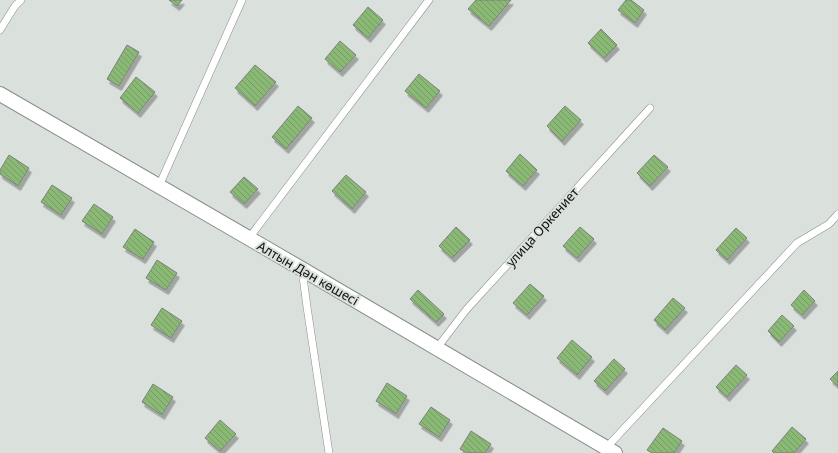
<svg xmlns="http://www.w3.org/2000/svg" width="838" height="453" font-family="'Noto Sans',sans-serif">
<defs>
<pattern id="building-back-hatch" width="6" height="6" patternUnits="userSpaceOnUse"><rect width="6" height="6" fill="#8ab874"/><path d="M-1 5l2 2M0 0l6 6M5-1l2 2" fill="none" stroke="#769d63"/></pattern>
<filter id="shadow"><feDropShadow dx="2.5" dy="4.5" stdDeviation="0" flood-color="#0004"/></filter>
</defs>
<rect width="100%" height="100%" fill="#dae0dc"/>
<path fill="url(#building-back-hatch)" stroke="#7d807c" filter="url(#shadow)" d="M169,0H182L177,6Z
M476,0H511L489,26L468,9Z
M626,0H631L644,10L635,23L618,10Z
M368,7L383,20L368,38L353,25Z
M601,29L617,45L604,58L588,43Z
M340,41L356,55L340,72L325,59Z
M127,45L139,52L119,86L107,79Z
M255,65L276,82L255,106L235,88Z
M419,74L440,91L426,108L405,91Z
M136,77L155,92L138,113L120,98Z
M298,106L312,118L286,149L272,137Z
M565,106L581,120L562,141L547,126Z
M520,154L537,170L523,186L506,171Z
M9,155L29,168L18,186L0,174V170Z
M654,155L668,167L650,186L637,173Z
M346,175L366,192L352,209L332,191Z
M244,177L258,189L244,204L230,192Z
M52,185L72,198L61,215L41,202Z
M94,204L113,217L102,234L82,221Z
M456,227L470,240L452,258L439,246Z
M580,227L594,239L577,258L563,246Z
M736,228L747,238L727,260L716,250Z
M135,229L154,242L143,259L123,247Z
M157,260L177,273L166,290L146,278Z
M530,284L544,296L527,315L513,303Z
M418,290L444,314L436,322L410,299Z
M804,290L815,301L802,315L791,305Z
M673,298L685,308L665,330L654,320Z
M162,308L182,321L171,338L151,325Z
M782,315L794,326L779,342L768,331Z
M572,340L592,357L577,375L557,358Z
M614,359L625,369L605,391L594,381Z
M736,365L747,375L727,397L716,387Z
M838,371V386L830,379Z
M387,383L407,396L396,414L376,401Z
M153,384L173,397L162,415L142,402Z
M431,407L450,420L439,437L419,424Z
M220,420L236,434L220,451L205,438Z
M792,427L806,439L794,453H774L772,451Z
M663,428L682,441L674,453H652L647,450Z
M471,431L491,444L485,453H467L460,449Z"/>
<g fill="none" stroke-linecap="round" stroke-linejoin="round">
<defs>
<path id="lane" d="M0,30L15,6L21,0
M159,186L242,0
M249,238L429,0
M302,269L307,307L329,453
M437,348L466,310L650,108
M606,448L797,243L829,224L838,214"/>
<path id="street" d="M0,94L302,269L615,453"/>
</defs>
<use href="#lane" stroke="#898e8a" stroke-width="8"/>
<use href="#street" stroke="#898e8a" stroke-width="16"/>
<use href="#lane" stroke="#fff" stroke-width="7"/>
<use href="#street" stroke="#fff" stroke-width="14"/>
</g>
<g text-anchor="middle" stroke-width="4" stroke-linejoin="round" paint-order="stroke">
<g font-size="13" fill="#0d0f0d" stroke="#dae0dc">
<text transform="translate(542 227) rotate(-48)" y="5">улица Оркениет</text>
<text transform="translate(308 273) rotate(30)" y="5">Алтын Дән көшесі</text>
</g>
</g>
</svg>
